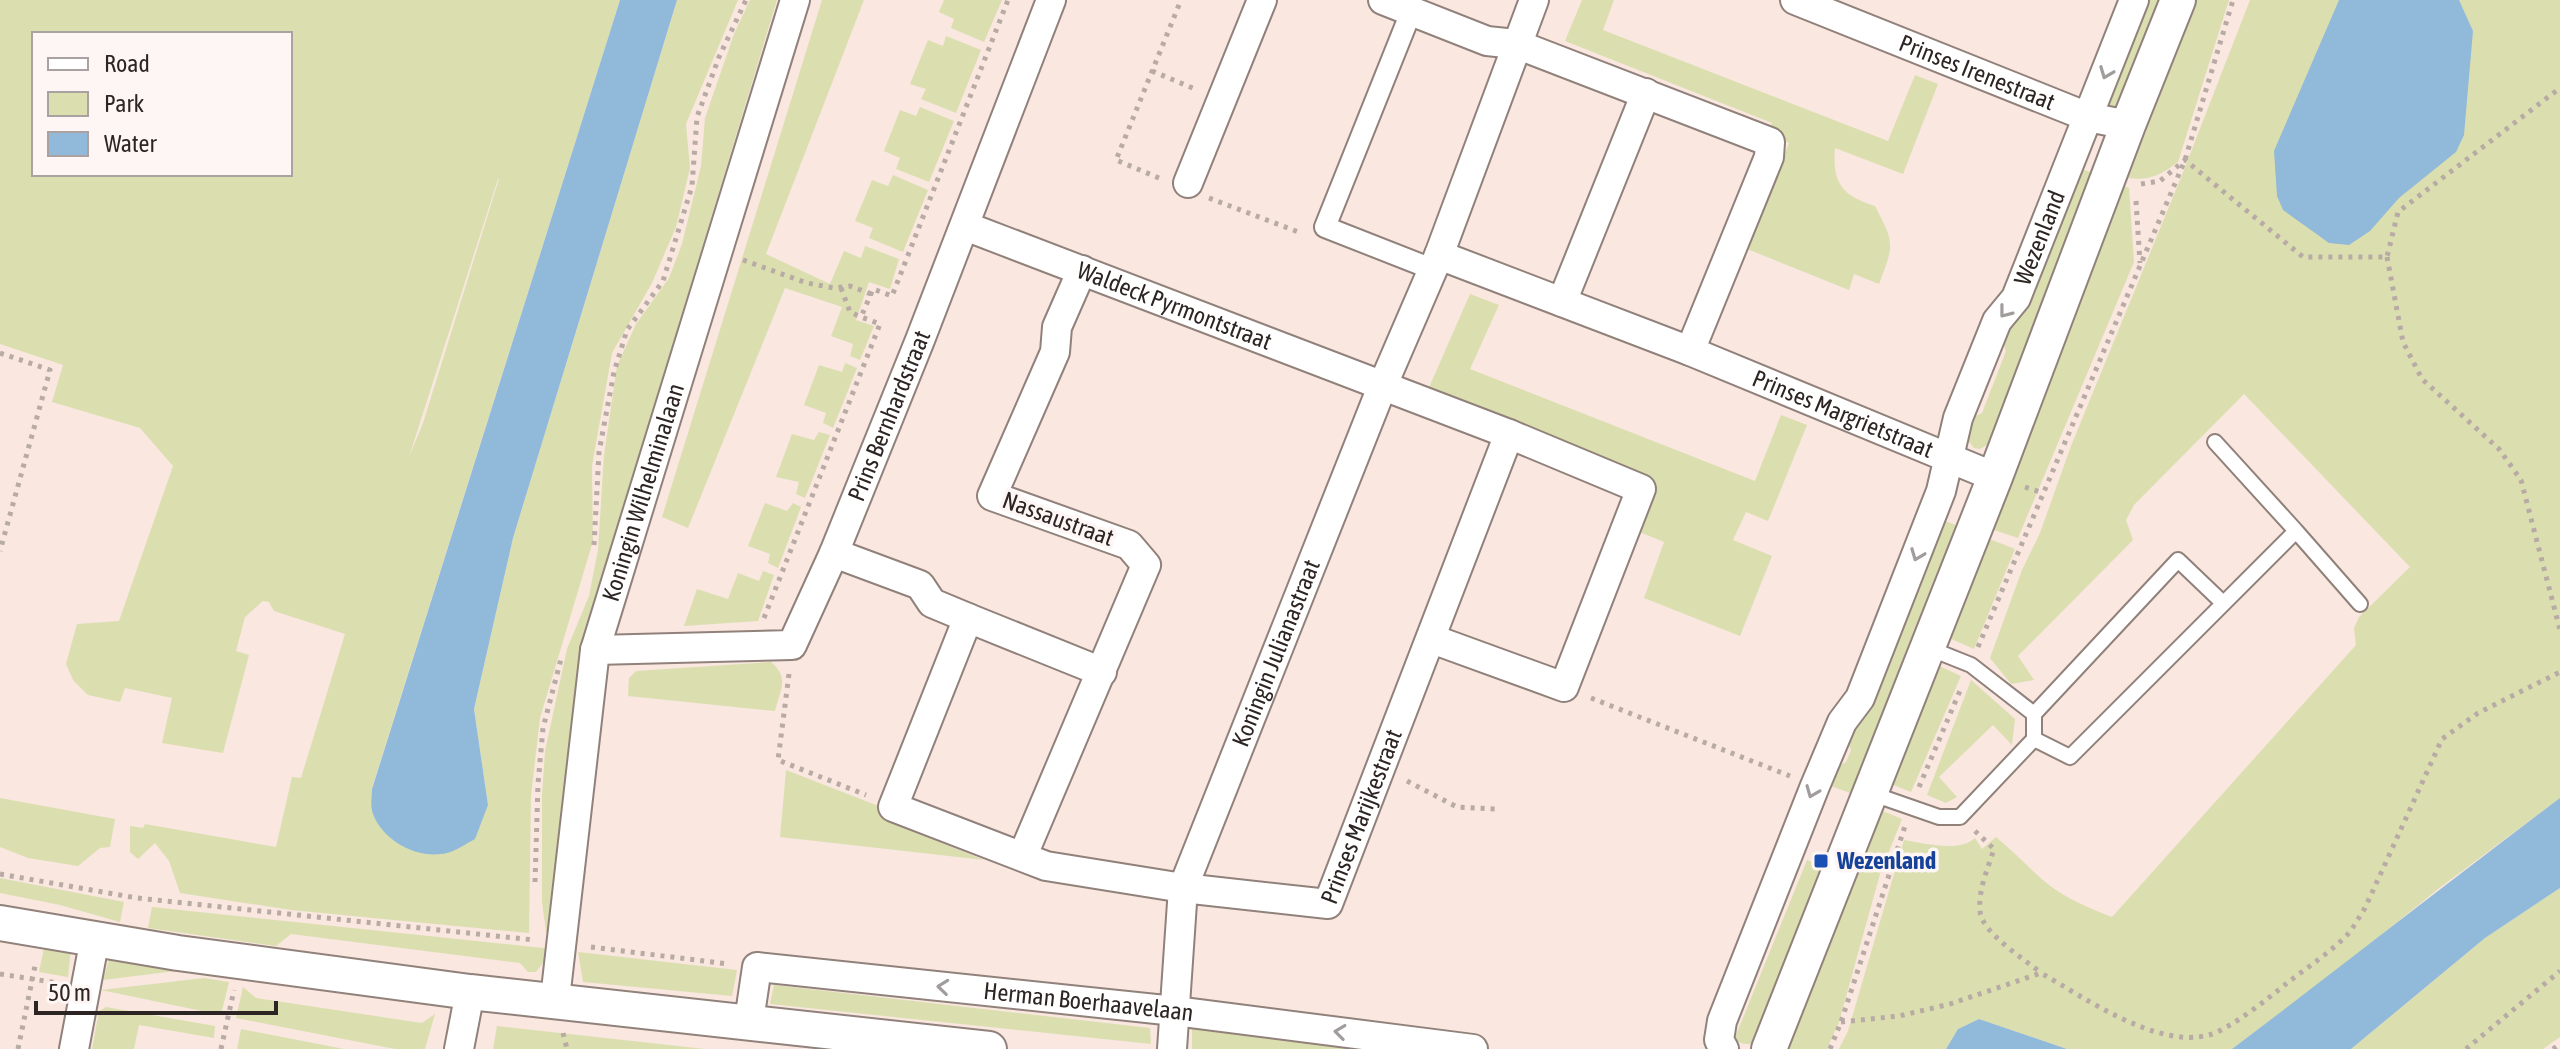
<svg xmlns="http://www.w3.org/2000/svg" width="2560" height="1049" font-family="'Asap Condensed',sans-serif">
<rect width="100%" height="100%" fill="#f9e7e0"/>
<path fill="#dbdfb0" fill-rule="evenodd" d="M0,0H620L372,788L488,805L474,709L513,538L677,0H738L686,124L690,168L676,227L652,283L612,353L592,466L593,541L540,718L531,796L529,933L291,910L180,893L169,861L155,843L138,859L130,852V826L143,828L145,824L276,847L292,777L301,778L345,634L274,611L269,602L263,601L245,617L236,651L249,655L223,753L162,743L172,698L125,688L120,702L88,695L73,680L66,664L77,624L119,621L173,466L140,428L52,402L63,365L0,344ZM34,34H290V174H34ZM499,179L423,423L409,457L498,179Z
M750,0H777L588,625L553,936L546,932L542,902V795L545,751L567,649L589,596L598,550L604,455L617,366L636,324L669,278L682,244L701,166L705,118L734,34Z
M822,0H864L766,254L830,284L844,251L861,258L865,246L899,259L890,289L869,282L856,320L874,326L860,360L850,356L853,344L831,336L842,307L785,288L688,528L662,517Z
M944,0H1002L984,42L951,28L954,19L939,12Z
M1582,0H1614L1603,30L1888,141L1915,75L1938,84L1903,174L1835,148C1832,183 1842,196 1875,206C1895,244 1894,244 1879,284L1854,274L1849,290L1747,249L1789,143L1768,134L1772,123L1565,41Z
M2143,0H2164L2120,106L2111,108L2105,102Z
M2197,0H2229L2178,162C2161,175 2149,181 2128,178Z
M2250,0H2560V798L2438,889L2343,966L2232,1049H2067L1979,1019L1958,1029L1946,1049H1839L1848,1031L1904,840C1924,843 1959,853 1975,838L1982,849L1996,837C2015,852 2030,870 2049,885C2067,899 2091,909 2112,917L2356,645L2354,628L2359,617L2410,567L2244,394L2134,505L2126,520L2133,540L2018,656L2034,680L2011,684L1990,658L2022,570L2040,533L2071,446L2182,175Z
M946,36L981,50L956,113L921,99L926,89L910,84L928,40L943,46Z
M920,107L954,121L929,182L896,169L900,158L884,151L900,110L916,116Z
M2077,167L2095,174L1990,443L1980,449L1974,448L1964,435L1969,419L1982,413L2006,351L2000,337Z
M893,175L928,190L903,252L869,238L873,228L855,221L872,180L888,186Z
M2124,186L2129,188L2134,262L2018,538L1991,529Z
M1470,294L1499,305L1470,369L1755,481L1781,415L1807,425L1768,521L1746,512L1733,540L1772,556L1740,636L1644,598L1664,542L1637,531L1655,482L1427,392Z
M845,363L857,368L833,428L823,423L826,413L804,405L819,365L842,372Z
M819,432L830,435L805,498L796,494L799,482L776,477L792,434L814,440Z
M765,503L787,511L793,503L801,507L778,568L768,563L770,554L748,546Z
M1940,519L1958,526L1853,794L1825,784L1832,770L1846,762L1851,750L1845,734Z
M1987,538L2015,549L1974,649L1949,638Z
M763,571L774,575L758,621L684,626L697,589L728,599L738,573L759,581Z
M771,662C790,678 780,690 775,711L628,696L629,678L636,671Z
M1937,665L1961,676L1911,792L1891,784Z
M1971,680L2015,719L2012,745L1993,725L1939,777L1957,797L1946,803L1927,795Z
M786,770L894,812L893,823L984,860L780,837Z
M0,798L115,819L110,847L100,848L78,866L28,858L0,847Z
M1880,810L1902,819L1880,874L1839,1022L1827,1049H1784Z
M1807,860L1824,866L1755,1041C1747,1047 1742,1043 1734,1040Z
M0,878L124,902L120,922L60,905L0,893Z
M2560,888V1037L2543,1049H2351L2485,938Z
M152,907L553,949L536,972H528L520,963L291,934L276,946L148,928Z
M45,943L71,948L68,977L39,972Z
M578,952L737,970L732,996L583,982Z
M110,956L176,966V971L103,980Z
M204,978L229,982L221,1015L101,990Z
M774,985L1150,1028L1151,1044L770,1004Z
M243,987L256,998L422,1023L435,1014L425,1049H395L236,1018Z
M106,1007L215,1026L214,1038L139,1025L134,1049H92L99,1011Z
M497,1026L705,1049H493Z
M1192,1027L1380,1049H1192Z
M241,1029L344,1049H237Z"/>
<path fill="#91b9da" d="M620,0H677L513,538L474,709L488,805L475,839C467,843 456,851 447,853C418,860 383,841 373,814C370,806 372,797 372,789Z
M2339,0H2459L2473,31L2464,135L2456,152L2399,198L2370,231L2349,245L2329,243L2283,210L2277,196L2274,151Z
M2560,798V888L2485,938L2351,1049H2232C2342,966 2450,881 2560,798Z
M1979,1019L2067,1049H1946L1958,1029Z"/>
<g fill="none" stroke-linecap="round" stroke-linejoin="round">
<defs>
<path id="service" d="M2215,442L2296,531
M2034,714L2178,560L2223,603
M2034,739L2070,757L2296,531L2360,604
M1870,793L1939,817H1960L2034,739V714L1971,665L1926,647"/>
<path id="pedestrian" d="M1411,12L1325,227L1432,269"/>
<g id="minor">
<path d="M1383,0L1487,41L1516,44L1770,142L1769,157L1690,351"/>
<path id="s1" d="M1795,0L2088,117L2128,125"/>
<path d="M1188,183L1262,0"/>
<path id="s2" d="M965,226L1509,434L1641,489L1564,687L1432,639"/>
<path id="s3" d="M1439,255L1690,351L1995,477"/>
<path d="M1562,302L1646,93"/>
<path d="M834,553L920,585L932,603L968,618"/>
<path id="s4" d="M595,650L792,645L834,553L920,340L1051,0"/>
<path id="s5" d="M1102,672L968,618L893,807L1046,866L1183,888L1328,904L1509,434"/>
<path d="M1023,855L1146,565L1129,545L992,496L1055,352L1057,327L1082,270"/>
<path id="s6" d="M555,999L595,650L795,0"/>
<path id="s7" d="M749,1021L757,967L1175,1011L1473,1049"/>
<path d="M74,1049L95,938"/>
<path d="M459,1049L470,992"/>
<path id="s8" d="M1172,1049L1183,888L1382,387L1439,255L1534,0"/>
<path id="s9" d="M1724,1049L1719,1040L1722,1021L1815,786L1842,722L1860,698L1941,491L1958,418L1997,321L2016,298L2134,0"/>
</g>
<path id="tertiary" d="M0,923L178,953L470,992L989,1049
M1769,1049L1995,477L2128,125L2178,0"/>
</defs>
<use href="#service" stroke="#91817b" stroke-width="18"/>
<use href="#pedestrian" stroke="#91817b" stroke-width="24"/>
<use href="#minor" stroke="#91817b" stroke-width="32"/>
<use href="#tertiary" stroke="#91817b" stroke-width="38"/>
<path stroke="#b8aaa4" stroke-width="5" stroke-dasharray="4 6" stroke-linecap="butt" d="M1152,71L1195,89
M1159,178L1116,160L1181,0
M2141,184L2160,181L2185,160L2303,257H2387L2398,212L2560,88
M1209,198L1301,233
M2136,201L2140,263
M2387,257L2403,342L2422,379L2499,449L2521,480L2560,630
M743,260L807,283L834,288L850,286L871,294
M841,288L850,312L861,317
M0,353L50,370L0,551
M2025,487L2043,493
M594,545L599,452L614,372L627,330L663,281L692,186L697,117L719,57L746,0
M764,618L880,324L861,317L873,289L892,296L1008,0
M1978,647L2185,160L2233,0
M789,674L778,760L866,795
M1591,698L1790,776
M1407,781L1457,807L1496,809
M1919,787L1962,686
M1975,831L1994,849C1988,868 1978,890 1980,911C1981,932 2024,959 2040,972
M0,874L137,898L534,940
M535,882L538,784L543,728L561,659
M591,947L728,964
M0,974L58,983
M1841,1022L1899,1016L1950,1004L2041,973C2085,998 2157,1049 2209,1035C2232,1028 2267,999 2286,984C2306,968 2330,953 2348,934C2354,927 2359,917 2365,908L2442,739L2478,713L2560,672
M563,1033L567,1049
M18,1049L36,961
M221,1049L234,990
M1830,1049L1841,1022L1905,826
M2466,1049L2560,971
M2553,1049L2560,1044"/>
<use href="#service" stroke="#fff" stroke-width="14"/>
<use href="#pedestrian" stroke="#fff" stroke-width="20"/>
<use href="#minor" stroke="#fff" stroke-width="28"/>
<use href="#tertiary" stroke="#fff" stroke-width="34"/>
</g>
<defs><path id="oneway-chevron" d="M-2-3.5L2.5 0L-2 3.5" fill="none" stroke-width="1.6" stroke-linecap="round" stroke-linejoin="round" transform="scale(2)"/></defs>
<g stroke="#a09d9c">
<use href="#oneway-chevron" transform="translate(2106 73) rotate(111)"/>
<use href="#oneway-chevron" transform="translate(2005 312) rotate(128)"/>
<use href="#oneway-chevron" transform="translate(1917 555) rotate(111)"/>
<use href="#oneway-chevron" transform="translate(1812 792) rotate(112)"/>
<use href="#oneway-chevron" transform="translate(943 987) rotate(-174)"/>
<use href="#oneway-chevron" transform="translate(1340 1032) rotate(-173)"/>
</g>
<rect fill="#1a4fb4" stroke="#fef6f4" stroke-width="3" x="1813" y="853" width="16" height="16" rx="4"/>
<g text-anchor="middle" stroke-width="7" stroke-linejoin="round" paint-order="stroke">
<g font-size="24" fill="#2c2523" stroke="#fef6f4">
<text dy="8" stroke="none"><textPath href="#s1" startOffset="196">Prinses Irenestraat</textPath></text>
<text dy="8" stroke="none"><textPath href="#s9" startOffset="878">Wezenland</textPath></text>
<text dy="8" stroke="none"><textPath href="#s2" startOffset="224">Waldeck Pyrmontstraat</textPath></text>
<text dy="8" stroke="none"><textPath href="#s3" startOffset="434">Prinses Margrietstraat</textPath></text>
<text dy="8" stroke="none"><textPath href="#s4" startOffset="446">Prins Bernhardstraat</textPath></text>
<text dy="8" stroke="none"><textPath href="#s6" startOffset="516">Koningin Wilhelminalaan</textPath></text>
<text transform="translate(1058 519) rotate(20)" y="8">Nassaustraat</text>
<text dy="8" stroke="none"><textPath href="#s8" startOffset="414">Koningin Julianastraat</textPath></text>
<text dy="8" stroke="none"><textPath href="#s5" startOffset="890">Prinses Marijkestraat</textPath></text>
<text dy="8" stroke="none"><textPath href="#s7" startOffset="388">Herman Boerhaavelaan</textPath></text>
</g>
<g font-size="24" font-weight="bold" fill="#164399" stroke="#fef6f4" text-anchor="start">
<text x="1837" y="869">Wezenland</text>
</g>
</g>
<rect x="32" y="32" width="260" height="144" fill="#fef6f4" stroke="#aaa2a0" stroke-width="2"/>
<rect x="48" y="58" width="40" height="12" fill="#ffffff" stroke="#aaa2a0" stroke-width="2"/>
<text x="104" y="72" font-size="24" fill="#2c2523">Road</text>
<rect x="48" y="92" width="40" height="24" fill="#dbdfb0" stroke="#aaa2a0" stroke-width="2"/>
<text x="104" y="112" font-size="24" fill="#2c2523">Park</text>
<rect x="48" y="132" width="40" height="24" fill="#91b9da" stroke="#aaa2a0" stroke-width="2"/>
<text x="104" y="152" font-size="24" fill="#2c2523">Water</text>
<path d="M36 1001v12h240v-12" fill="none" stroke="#2c2523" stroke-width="4"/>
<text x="48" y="1001" font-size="24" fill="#2c2523" stroke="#fef6f4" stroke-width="6" paint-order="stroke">50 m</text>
</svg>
